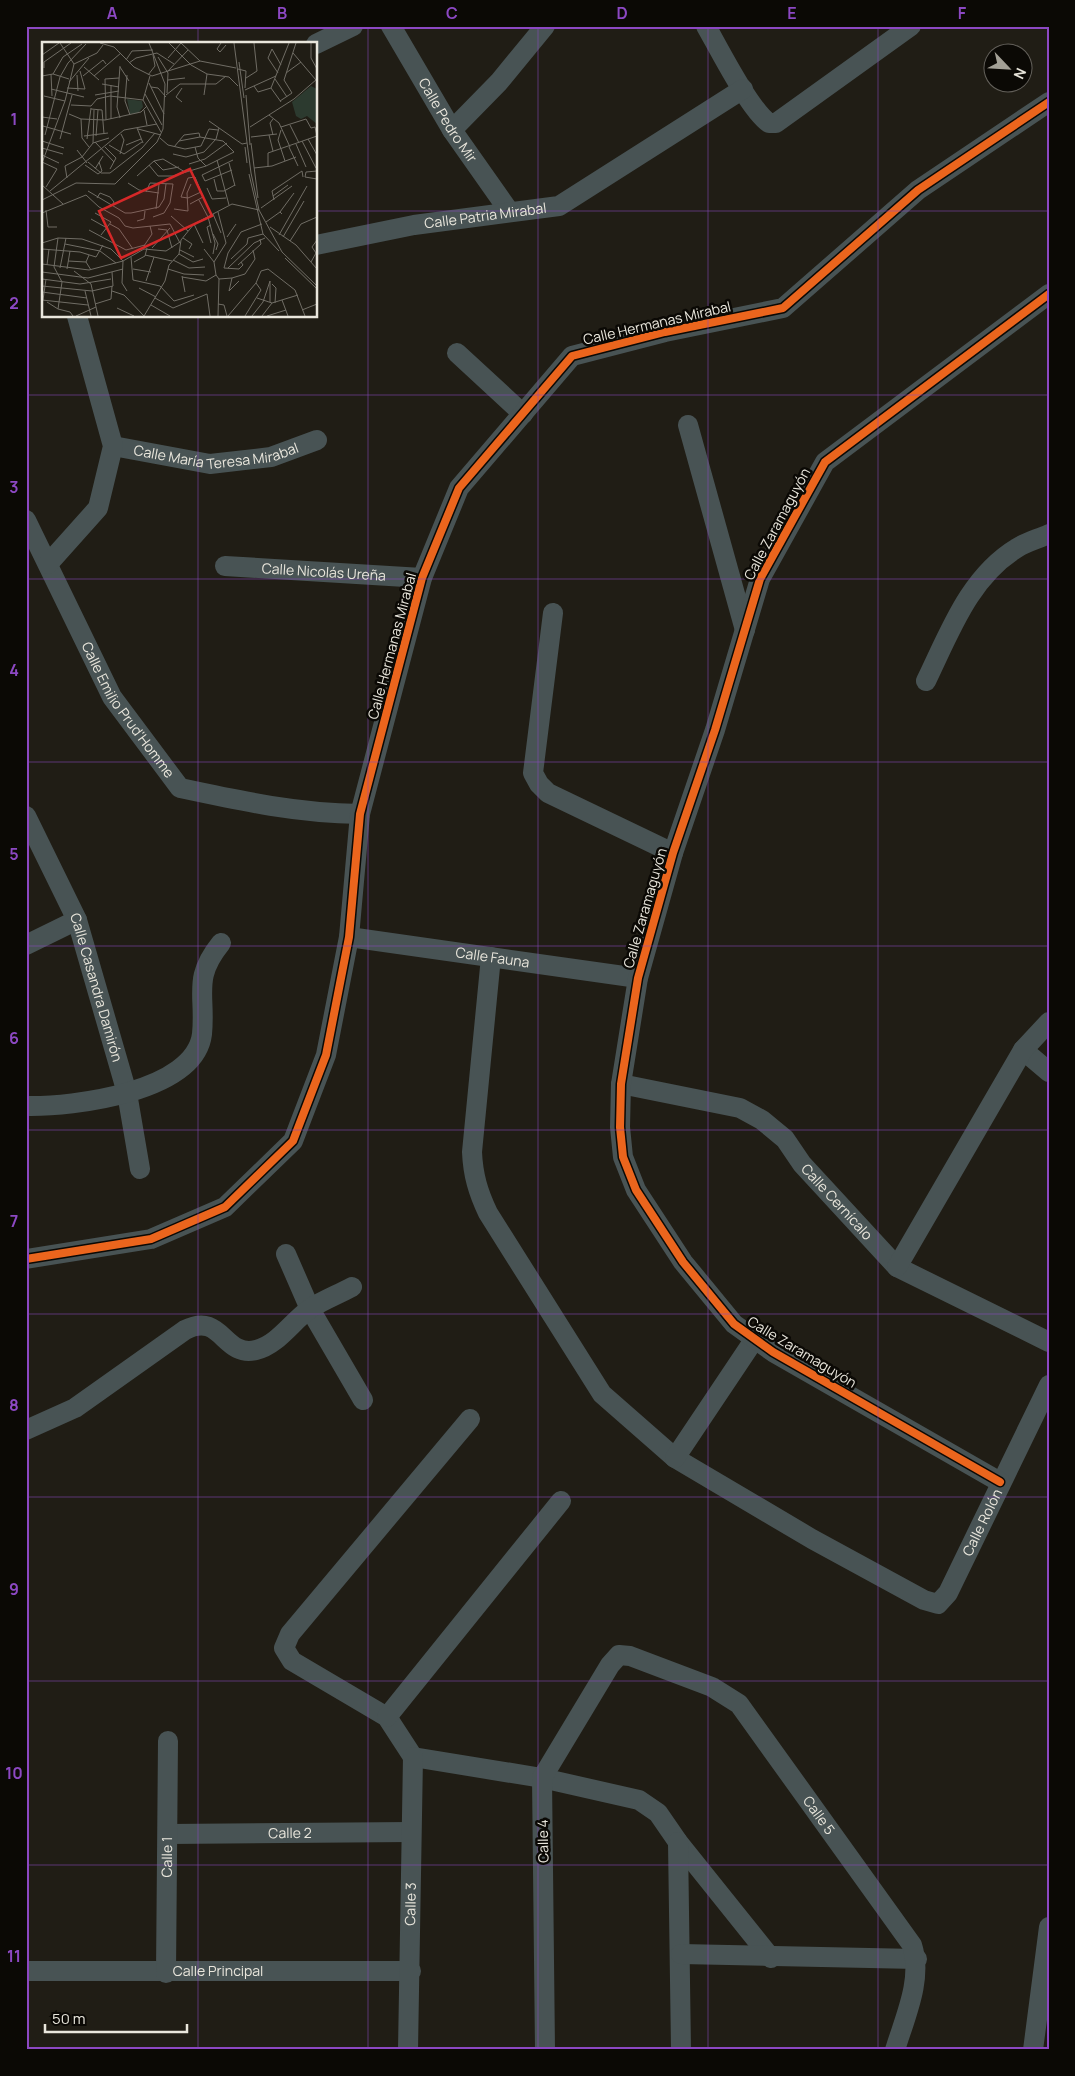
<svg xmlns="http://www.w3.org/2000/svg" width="1075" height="2076" font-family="Manrope,sans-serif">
<rect width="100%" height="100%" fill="#201d15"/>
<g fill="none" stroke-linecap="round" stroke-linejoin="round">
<g stroke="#485354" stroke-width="20">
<path id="s1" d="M391,26L452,130L509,211"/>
<path d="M706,26C719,49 750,110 769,123H776L911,26"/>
<path d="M316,44L353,26"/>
<path d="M452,130L499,82L545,26"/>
<path id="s2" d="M316,245L414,225L559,206L743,89"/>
<path d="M457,353L523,414"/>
<path d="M688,425L745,630"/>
<path id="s3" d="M113,446L210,464L271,457L317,440"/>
<path id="s4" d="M26,520L112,697L180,788C241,801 296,813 360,814"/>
<path d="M48,564L98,508L113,446L77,316"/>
<path id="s5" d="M225,566L422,578"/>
<path d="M553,613L533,773L539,784L548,793L673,853"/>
<path d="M926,681C949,634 969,577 1017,548C1026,542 1038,539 1049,534"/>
<path id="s6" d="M26,816L77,920L127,1093L140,1169"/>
<path id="s7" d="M349,937L638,978"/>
<path d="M26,945L77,920"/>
<path id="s8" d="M491,957L472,1152C473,1175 478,1192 488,1213L602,1394L675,1458L812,1539L924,1600L938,1604L948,1593L1049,1385"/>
<path d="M1023,1050L1049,1072"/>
<path id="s9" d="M621,1084L740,1108L762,1120L785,1139L802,1164L897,1267L1049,1342"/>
<path d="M26,1106C73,1107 195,1092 202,1034C206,994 192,979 221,943"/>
<path d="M286,1254L310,1309L363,1400"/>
<path d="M26,1259L151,1239L225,1207L293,1141L326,1055L349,937L360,814L422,578L459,488L572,356L665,332L783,308L918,190L1049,102"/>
<path d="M897,1267L1023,1050L1049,1022"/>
<path d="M470,1419L290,1634L284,1648L292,1661L387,1717L413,1757L542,1778L639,1800L658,1813L678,1842L771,1958"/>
<path d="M26,1430L75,1408L185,1330C222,1311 223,1358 256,1350C278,1345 293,1320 311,1308C324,1300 339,1294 352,1287"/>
<path d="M675,1458L754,1340"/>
<path d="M1000,1482L773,1352L734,1324L683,1262L636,1190L623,1157L620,1127L621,1084L638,978L673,853L715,730L760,579L825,462L1049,294"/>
<path d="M387,1717L561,1501"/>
<path id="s10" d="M169,1834L411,1832"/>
<path d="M678,1842L681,2050"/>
<path d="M681,1954L917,1959"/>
<path id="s11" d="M26,1971H411"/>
<path id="s12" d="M166,1973L168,1741"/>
<path id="s13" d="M408,2050L413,1757"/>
<path id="s14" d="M545,2050L542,1778L610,1665L619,1655L630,1656L712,1687L739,1704L912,1945C923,1979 905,2017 895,2050"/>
<path d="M1033,2050L1049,1927"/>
</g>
<defs>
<path id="cycleway" d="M26,1259L151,1239L225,1207L293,1141L326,1055L349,937L360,814L422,578L459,488L572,356L665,332L783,308L918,190L1049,102
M1000,1482L773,1352L734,1324L683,1262L636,1190L623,1157L620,1127L621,1084L638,978L673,853L715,730L760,579L825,462L1049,294"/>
</defs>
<use href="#cycleway" stroke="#0b0905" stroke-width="11"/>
<use href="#cycleway" stroke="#eb651d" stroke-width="8"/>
</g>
<path fill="none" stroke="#8c48c3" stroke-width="1" stroke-opacity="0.55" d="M198,26V44M368,26V2050M538,26V2050M708,26V2050M878,26V2050M26,211H44M316,211H1049M198,316V2050M26,395H1049M26,579H1049M26,762H1049M26,946H1049M26,1130H1049M26,1314H1049M26,1497H1049M26,1681H1049M26,1865H1049"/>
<g text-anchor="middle" stroke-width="5" stroke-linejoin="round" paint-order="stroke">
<g font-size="14" fill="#e9e6dc" stroke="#0b0905">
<text dy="5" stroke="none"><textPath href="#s1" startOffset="110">Calle Pedro Mir</textPath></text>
<text dy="5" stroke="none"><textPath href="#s2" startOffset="172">Calle Patria Mirabal</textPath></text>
<text transform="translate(657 323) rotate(-13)" y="5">Calle Hermanas Mirabal</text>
<text dy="5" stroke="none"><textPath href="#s3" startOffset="105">Calle María Teresa Mirabal</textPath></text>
<text transform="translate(777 524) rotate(-62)" y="5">Calle Zaramaguyón</text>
<text dy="5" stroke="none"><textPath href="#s5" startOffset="99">Calle Nicolás Ureña</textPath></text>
<text transform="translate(392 646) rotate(-75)" y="5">Calle Hermanas Mirabal</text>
<text dy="5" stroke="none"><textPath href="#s4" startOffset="216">Calle Emilio Prud'Homme</textPath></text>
<text transform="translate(645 908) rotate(-74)" y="5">Calle Zaramaguyón</text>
<text dy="5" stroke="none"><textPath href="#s7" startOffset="145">Calle Fauna</textPath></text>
<text dy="5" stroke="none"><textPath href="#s6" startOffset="186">Calle Casandra Damirón</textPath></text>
<text dy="5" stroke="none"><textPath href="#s9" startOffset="258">Calle Cernícalo</textPath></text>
<text transform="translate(802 1352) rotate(31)" y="5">Calle Zaramaguyón</text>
<text dy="5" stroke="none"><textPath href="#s8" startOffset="965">Calle Rolón</textPath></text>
<text dy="5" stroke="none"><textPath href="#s14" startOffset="685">Calle 5</textPath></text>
<text dy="5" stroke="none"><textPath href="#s10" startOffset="121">Calle 2</textPath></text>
<text transform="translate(543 1841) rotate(-91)" y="5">Calle 4</text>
<text dy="5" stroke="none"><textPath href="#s12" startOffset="116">Calle 1</textPath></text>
<text dy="5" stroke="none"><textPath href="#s13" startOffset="146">Calle 3</textPath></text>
<text dy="5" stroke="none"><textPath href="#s11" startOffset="192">Calle Principal</textPath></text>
</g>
</g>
<g transform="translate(42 42)">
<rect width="275" height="275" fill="#201d15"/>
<path d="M269,44L275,47V82L265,74L259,77L254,74L250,60Z" fill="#2c3a2f"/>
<path d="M85,57L100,59L101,65L96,71L88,72Z" fill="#2c3a2f"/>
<path fill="none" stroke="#706d65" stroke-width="1" d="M18,1L32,22M58,1L72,5L92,25L110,34L158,19L194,26M127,1L149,23L165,32L187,35L196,44M139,1L158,19M179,1L175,7L178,10L184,3M192,1L209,131L217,168L240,210L275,244M269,1V16L275,27M251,11L274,38M0,13L17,1M116,15L126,31L125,51M126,16L139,1M84,18L90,9L111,8M197,20L202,56M87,21L94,16L115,11L132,22M32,22L55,11L61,3M42,25L57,38M78,25L87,39M2,26V20L29,1M196,27L204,29L203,46M125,30L146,8M236,31L226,16L230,7L239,23M244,31L259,20M9,32L10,54M11,32L21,15L40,2M35,33L36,49M85,33L83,59L88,73M106,33L113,24L111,13M0,34L11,32L27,37M41,34L61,18L64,22M52,34L79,11M18,35L26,21L44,2M204,36L215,29L212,1M233,37L245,55M126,38L143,36M27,40L47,16M107,41L122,72M60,42L77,45M212,44L216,50L229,46L239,60M109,45L116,46L124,55M25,46L43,47L38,29M140,46L134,55L140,60M229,46L247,1M9,47L42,55M203,48L234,34M103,52L120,83M53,53L77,49M124,53L138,42H174L184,34M162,53L165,32M204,53L208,103M2,54L23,59M101,58L119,90M101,58L108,34M238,59L250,51L242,38L254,1M29,63L49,64L55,57L68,54L101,58M49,67L60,68L62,92M102,68L105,83M27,72L39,77L63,78L99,70L105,64M227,73L237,81L248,105M0,75L15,77M78,76L75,65L78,24M39,77L40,96L47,105M69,77V43M231,77L228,81L231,93M64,78L63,37L77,36M167,79L200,102L205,101M248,83L257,101M1,84L29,92M208,85L252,57L275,37M239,85L264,77L269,86L273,85L275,94M95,86L101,101M96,87L119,93M239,88L236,98L243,119M3,93L18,35M227,93L231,109M42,94L66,91M54,94L56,68M209,95L235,92M118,96L126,103L143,107L159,104L167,87L176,88M18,97L30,53M45,97L49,66M266,97L275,113M0,99L22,106M137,99L158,95M260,99L274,126M53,100L72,120M51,101L52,68M209,101L216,156M254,102L264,125M67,103L82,112L100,100M84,103L99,97M63,105L74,116L68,127M132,105L142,93L157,91L158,95M153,105L156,116L164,124M203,105L205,121M247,105L256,124M0,106L21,112M35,108L45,121M78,112L82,98L79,92M131,112L144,115L162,110L174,97L177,86M0,113L17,121M175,118L187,163M112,119L121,128L137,125M0,120L15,127L4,145M46,120L59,131H68L100,106L113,91M0,121L23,59L32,22M187,121L193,144M147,122L163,117L185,101M43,123L56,132L60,129L57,120M107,123L116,134H131L164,124L192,110L181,99L158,95M226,125V111L275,94M212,126L230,124L254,115M53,127L61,114M190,128L163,139L160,133L191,118M275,129L264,130L263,135L275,137M207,132L221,192L237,209M95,134L112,119L121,117L143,130M25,136L23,124L40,115L51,101L67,96M172,137L175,149H182L193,143M86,141L97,148L117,151M0,143L21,162M165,146L170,157L184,156M8,149L82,88L115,82M46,149L83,171H89L117,165L122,157L124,142M104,150L108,141L131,142L128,161L122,171L111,175M231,154L246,143M55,156L58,151L68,155L72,160L70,164M0,158L34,141L73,142L115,100L121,87L123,42L107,1M157,158L166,175M232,158L230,149L260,129L261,135M148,162L161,155L153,135L146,136L139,155L146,156L159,150M219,166L250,144M114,167L117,142M132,167L146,169L145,151L149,142M4,168L6,185H15M238,170L252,151M0,171L44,153L57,165L77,176L83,184L91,186L128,182L138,201M53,171L69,180L59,193M171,172L179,191M129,174L146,189M166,175L173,201L171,212M49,177L65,186M95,179L102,177L103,169M224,180L238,170L240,172M68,182L77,187L91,207M152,182L161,201M228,185L254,203L275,227M116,187L125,188L130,206M47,188L84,208L103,203M171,192L176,202L174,208M237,193L265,144M185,195L194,182M241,195L262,159M141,196L150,202L147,207M248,199L259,182L275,175M0,201L16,196L40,197L69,207L81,219L80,241L85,249M169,201L165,185L169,183M23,202L58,209L74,221M102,204L110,192L108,184M110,206L128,186M0,207L38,210L54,215L61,203M162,207L172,220L184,201L176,170M138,208L152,215M137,212L151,220L161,217M47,213L44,220L49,228M103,213L130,219M89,215L91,238L118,244L132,259L152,253M243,216L275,247M189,217L205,202L206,196L221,192M131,218L147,226L163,225M26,219L44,220M92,220L103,214L105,206M199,220L201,223L197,227L182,226L186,211L199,190L220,182M269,220L274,211L270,205L275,198M0,222L47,228L81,219L102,207L124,209L138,200M5,223L7,207M196,223L219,202L218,197M18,226L24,196M186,226L212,201L223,196M25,227L28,209M91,227L109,230M126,227L142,232L162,233M32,229L49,242L56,274M0,230L46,236L81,227M174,233L177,237L190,236M140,234L143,250M140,235L164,239L174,233L172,220M0,237L38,242L69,237M104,239L112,215M197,239L187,249L190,236L203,232L213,217L211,208M230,242L234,246L233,261M0,244L50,249L71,244L70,230M97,246L114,255M43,249L49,274M70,249L82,253L102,274M0,250L45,256M113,256L131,266L165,252L168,274M215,256L230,261L256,253M0,258L46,263M1,258L4,237M240,258L246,274M5,260L16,267L28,270L31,274M53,262L69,257L70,244M176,262L182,263L185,274M109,263L128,274M75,266L92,274M16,267L20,240L12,225L16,196M260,268L275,262M34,274L54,265M102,274L123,239L127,223L137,212L139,198L152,182L190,162L217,168M176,274L177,237M186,274L214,241L219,229L226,227L253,248L263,274M203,274L219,248L214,241M210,274L221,260L228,239V260M220,274L230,261M225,274L244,268"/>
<path fill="#d62828" fill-opacity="0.15" stroke="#d62828" stroke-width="2.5" d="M148,127L170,174L79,216L57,169Z"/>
<rect width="275" height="275" fill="none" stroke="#e9e6dc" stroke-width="2.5"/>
</g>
<rect width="1075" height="2076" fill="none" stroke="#0b0905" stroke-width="55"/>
<g transform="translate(1008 68) rotate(115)"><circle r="24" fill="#0b0905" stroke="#64615b"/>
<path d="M0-4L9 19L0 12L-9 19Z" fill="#a3a096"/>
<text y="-8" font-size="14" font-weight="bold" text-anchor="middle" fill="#e9e6dc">N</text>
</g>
<path d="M45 2024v8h142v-8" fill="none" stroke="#e9e6dc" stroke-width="2.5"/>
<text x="52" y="2024" font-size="15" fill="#e9e6dc" stroke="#0b0905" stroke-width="4" paint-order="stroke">50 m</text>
<rect x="28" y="28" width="1020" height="2020" fill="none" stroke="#8c48c3" stroke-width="2"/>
<g font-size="16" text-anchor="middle" font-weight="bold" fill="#8c48c3">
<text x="112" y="19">A</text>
<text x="282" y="19">B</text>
<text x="452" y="19">C</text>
<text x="622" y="19">D</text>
<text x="792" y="19">E</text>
<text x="962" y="19">F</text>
<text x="14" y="125">1</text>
<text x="14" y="309">2</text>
<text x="14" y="493">3</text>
<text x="14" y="676">4</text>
<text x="14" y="860">5</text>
<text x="14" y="1044">6</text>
<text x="14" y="1227">7</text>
<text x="14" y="1411">8</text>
<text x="14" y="1595">9</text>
<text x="14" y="1779">10</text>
<text x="14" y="1962">11</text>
</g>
</svg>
